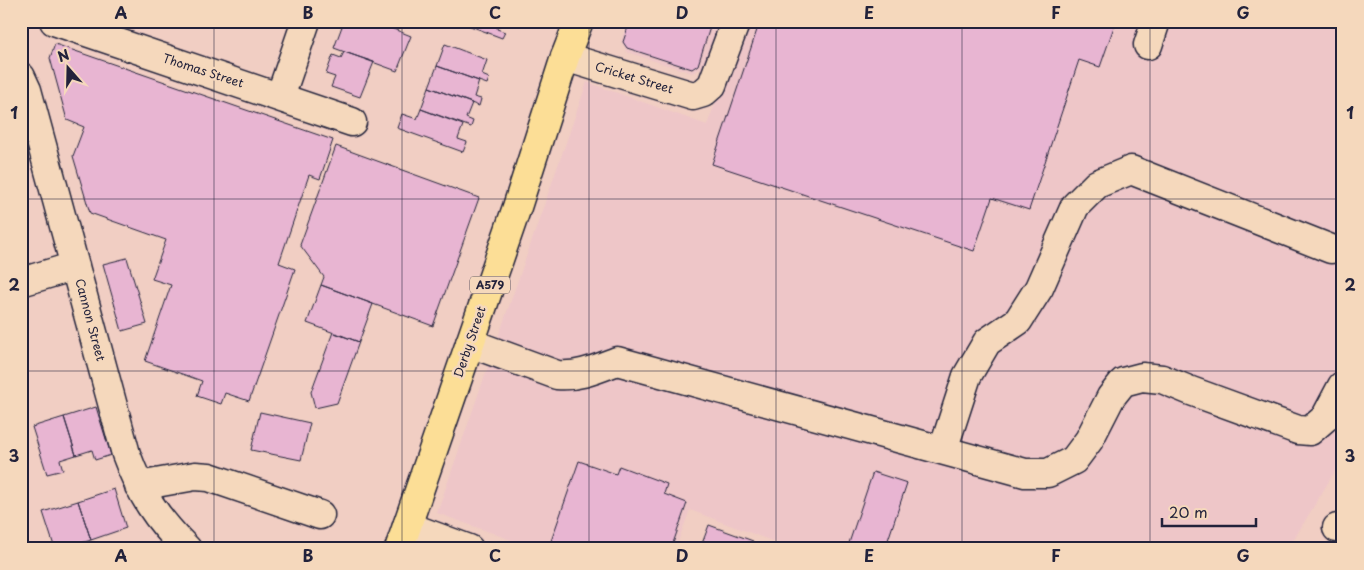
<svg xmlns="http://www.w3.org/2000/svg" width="1364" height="570" font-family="'Playpen Sans',sans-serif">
<rect width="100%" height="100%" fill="#f1cec3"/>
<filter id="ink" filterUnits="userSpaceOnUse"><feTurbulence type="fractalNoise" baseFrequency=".02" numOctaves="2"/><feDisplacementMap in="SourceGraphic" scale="10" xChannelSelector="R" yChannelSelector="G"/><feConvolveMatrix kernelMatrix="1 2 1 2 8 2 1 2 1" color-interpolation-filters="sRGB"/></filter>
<g filter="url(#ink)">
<path fill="#eec6c8" d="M628,21H721L704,67L692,73L627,52L621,41Z
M746,21H1343V458L1288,549H793L690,510L675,549H536L437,513L587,82L707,125Z"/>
<path fill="#e8b5d2" stroke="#22223b" d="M344,21H373L411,36L397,71L334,48Z
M373,21H389L387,26Z
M457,21H500L497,29L505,32L502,38Z
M630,21H712L698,65L692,69L627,48L623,42Z
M760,21H1116L1100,67L1079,60L1029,210L992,198L974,251L712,164Z
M55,44L333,140L320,179L309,175L279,263L295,269L249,401L225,393L221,404L197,396L202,381L145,361L171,285L152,279L166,240L90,213L73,156L84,127L67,120L50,58Z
M445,44L487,60L482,75L489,78L487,84L437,66Z
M344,52L374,62L360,97L331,87L335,77L326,74L333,55L341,58Z
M437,66L479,81L474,97L481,99L479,106L429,87Z
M429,87L472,103L466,118L473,121L471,127L421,109Z
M421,109L463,125L458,139L467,142L463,152L397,128L402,114L417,119Z
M336,146L479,198L433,326L321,285L324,277L300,245Z
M127,258L147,324L122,331L103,264Z
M321,285L373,304L359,342L307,323Z
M333,332L359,342L337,403L315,408L311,392Z
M96,407L111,455L95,460L92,450L76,455L64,417Z
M260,412L310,423L301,460L251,450Z
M64,417L76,455L60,460L63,470L47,474L32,427Z
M579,461L616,474L619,466L667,484L664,494L687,503L671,549H563L550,544Z
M873,472L907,483L885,549H847Z
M114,489L126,528L91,540L78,501Z
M78,501L91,540L62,549H55L43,512Z
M709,525L753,541L750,549H700Z"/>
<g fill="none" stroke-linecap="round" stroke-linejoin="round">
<defs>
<path id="minor" d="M54,21L352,122
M1148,45L1156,21
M565,57L693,96L703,93L712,85L736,21
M21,77L27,90L126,454C141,495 156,518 187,549
M280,97L306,21
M21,282L75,266
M470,343L557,375C579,377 596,369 617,361L1025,473H1048L1074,460L1089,440L1111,397L1123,382L1142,377L1162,379L1191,391L1298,430L1310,431L1325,418L1342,386
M943,450L967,376L987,342L1018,321L1039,288L1075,206L1097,184L1131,170L1331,249
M139,486L195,476L209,477L320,515
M407,526L469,549
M1337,528L1343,529"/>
<path id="major" d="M399,549L517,207L565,57L579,21"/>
</defs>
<use href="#minor" stroke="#22223b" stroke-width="31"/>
<use href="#major" stroke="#22223b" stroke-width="31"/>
<use href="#minor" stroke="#f5d8bc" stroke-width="28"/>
<use href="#major" stroke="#fcde96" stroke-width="28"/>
</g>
</g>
<path fill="none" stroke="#22223b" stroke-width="1" stroke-opacity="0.55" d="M214,21V549M402,21V549M589,21V549M776,21V549M962,21V549M1150,21V549M21,199H1343M21,371H1343"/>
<g text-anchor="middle" stroke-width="5" stroke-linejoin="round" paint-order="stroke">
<rect fill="#f5d8bc" stroke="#615962" stroke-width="1" x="470" y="276.5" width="40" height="17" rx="4"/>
<g font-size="11" font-weight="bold" fill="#22223b">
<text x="490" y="289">A579</text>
</g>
<g font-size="12" fill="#22223b" stroke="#f5d8bc">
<text transform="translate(203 71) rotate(18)" y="4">Thomas Street</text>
<text transform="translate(634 78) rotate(17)" y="4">Cricket Street</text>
<text transform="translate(90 320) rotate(75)" y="4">Cannon Street</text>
<text transform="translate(470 342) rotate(-71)" y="4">Derby Street</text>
</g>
</g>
<rect width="1364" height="570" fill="none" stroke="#f5d8bc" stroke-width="55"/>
<g transform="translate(68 68) rotate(340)" stroke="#f5d8bc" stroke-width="4" paint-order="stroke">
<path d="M0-4L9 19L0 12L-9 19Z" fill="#22223b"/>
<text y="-8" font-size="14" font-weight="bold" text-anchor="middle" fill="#22223b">N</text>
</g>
<path d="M1162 518v8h94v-8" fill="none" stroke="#22223b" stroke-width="2.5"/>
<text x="1169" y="518" font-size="15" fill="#22223b" stroke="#f5d8bc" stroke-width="4" paint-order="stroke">20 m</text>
<rect x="28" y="28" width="1308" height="514" fill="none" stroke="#22223b" stroke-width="2"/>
<g font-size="16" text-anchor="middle" font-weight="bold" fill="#22223b">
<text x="121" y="19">A</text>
<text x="308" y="19">B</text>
<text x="495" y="19">C</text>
<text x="682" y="19">D</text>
<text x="869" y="19">E</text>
<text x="1056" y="19">F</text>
<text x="1243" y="19">G</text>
<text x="14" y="119">1</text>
<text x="1350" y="119">1</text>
<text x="14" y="291">2</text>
<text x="1350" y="291">2</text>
<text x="14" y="462">3</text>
<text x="1350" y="462">3</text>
<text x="121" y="562">A</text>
<text x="308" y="562">B</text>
<text x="495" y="562">C</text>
<text x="682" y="562">D</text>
<text x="869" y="562">E</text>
<text x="1056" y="562">F</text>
<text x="1243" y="562">G</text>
</g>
</svg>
